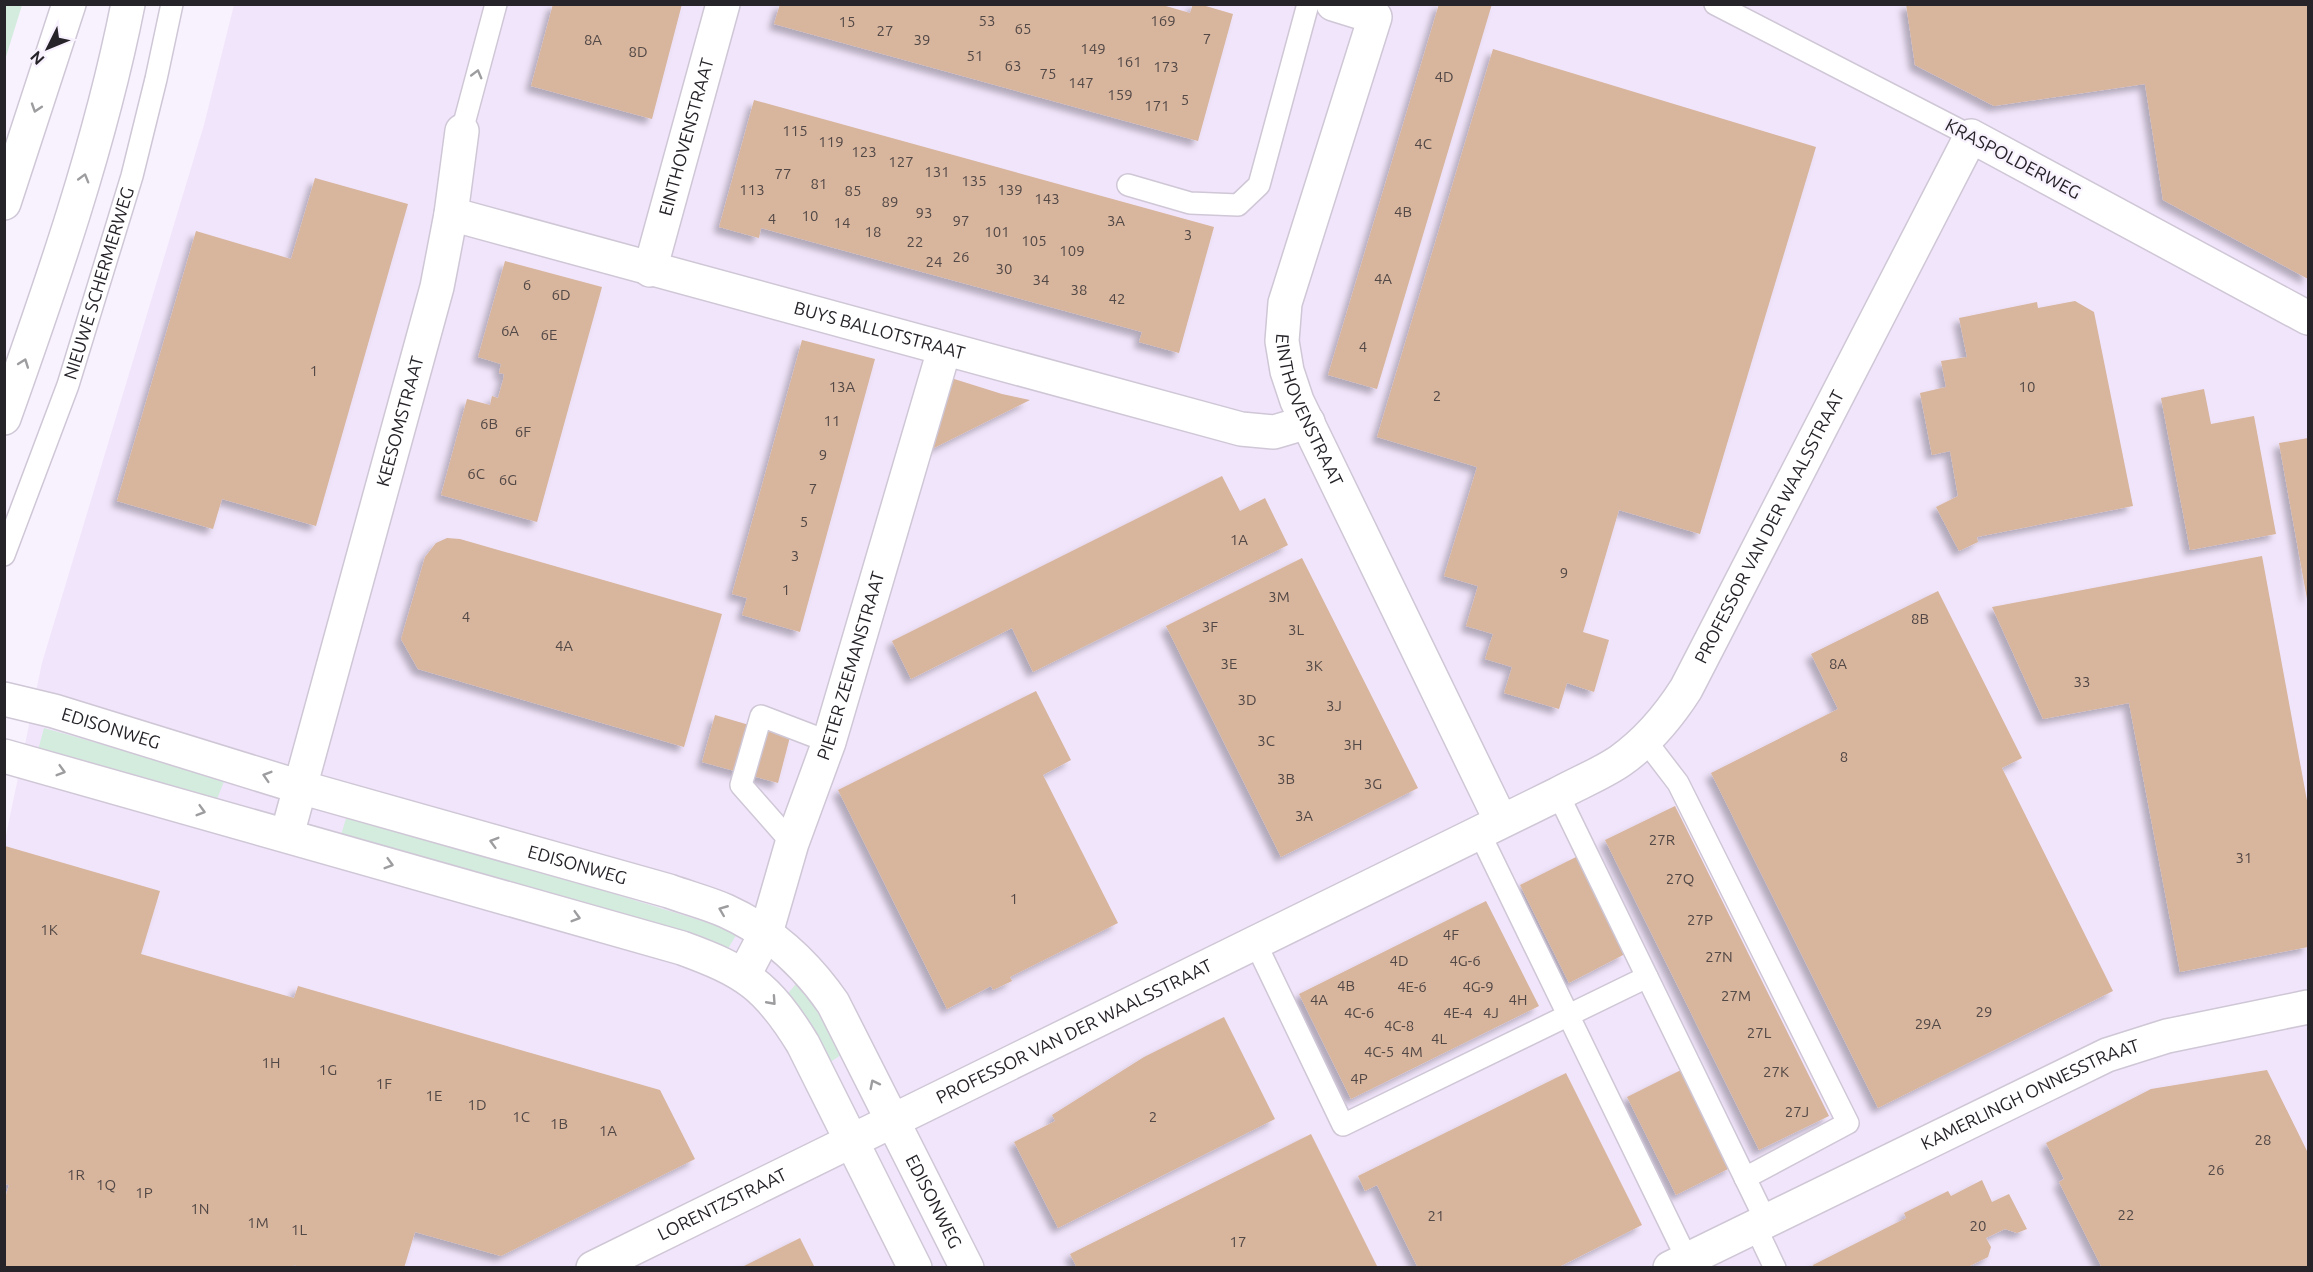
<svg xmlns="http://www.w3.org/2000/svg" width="2313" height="1272" font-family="Ubuntu,sans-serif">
<defs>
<filter id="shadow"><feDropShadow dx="-5.5" dy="5.5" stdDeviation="3" flood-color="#0004"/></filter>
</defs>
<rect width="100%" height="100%" fill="#f8f1fe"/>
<path fill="#f1e5fb" d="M234,5H2308V1267L5,1268V840L42,663L204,125Z"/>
<path fill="#d4ecde" d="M5,4L22,5L5,60L4,5Z
M44,728L225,779L215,804L38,750Z
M348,812L738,932L726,952L340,838Z
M800,979L846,1052L827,1064L784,998Z"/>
<path fill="#d8b59d" filter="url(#shadow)" d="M553,4H682L652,119L531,86Z
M780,4H1159L1190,13L1193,4H1199L1233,14L1198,141L774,24Z
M1439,4H1492L1377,389L1328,375Z
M1906,4H2308V279L2163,200L2145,84L1994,106L1915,65Z
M1493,49L1816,147L1700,534L1619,510L1583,632L1609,640L1594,692L1567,683L1559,709L1504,693L1512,667L1485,659L1493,634L1466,626L1478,586L1444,576L1477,467L1377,437Z
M754,100L1214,227L1179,353L1139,342L1142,332L761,228L759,238L719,227Z
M315,178L408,204L316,526L222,499L213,529L117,501L196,231L291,259Z
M505,261L602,287L537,522L441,495L467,399L490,405L492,396L498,398L503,380L504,374L499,373L501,364L478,357Z
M2075,301L2094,312L2133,506L1977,537L1978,542L1959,551L1936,507L1958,496L1950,451L1932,455L1920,393L1946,387L1941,361L1967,357L1959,318L2037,302L2038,308Z
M802,340L875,359L800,632L742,615L747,598L732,594Z
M951,378L1002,394L1030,400L932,449L946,405H944Z
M2204,389L2211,424L2254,416L2276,534L2190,550L2161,398Z
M2308,438V599H2307L2279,443Z
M1222,476L1240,511L1265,498L1288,545L1033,672L1012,628L911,679L892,641Z
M447,538L460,539L722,614L684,747L418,669L401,639L425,557L436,543Z
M2262,556L2308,806V947L2180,972L2129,703L2043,719L1992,607Z
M1302,558L1418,788L1281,857L1166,626Z
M1938,591L2022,758L2002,768L2113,991L1878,1108L1711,773L1838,709L1811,654Z
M1036,691L1071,760L1043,775L1118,923L1010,977L1012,981L993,990L991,986L947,1009L838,790Z
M715,715L790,737L778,783L702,762Z
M1675,806L1829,1116L1759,1150L1605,840Z
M5,846L160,891L141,954L294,998L298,986L660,1090L695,1159L501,1256L415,1232L404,1268H301L294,1265V1268H4V1201L9,1185L5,1184Z
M1576,857L1625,954L1569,983L1520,885Z
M1486,901L1539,1006L1351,1099L1299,994Z
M1224,1017L1275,1119L1058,1228L1014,1142L1055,1121L1052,1115L1144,1057Z
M1683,1069L1732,1167L1676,1195L1627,1097Z
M2267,1070L2308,1153V1268H2102L2059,1182L2064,1179L2046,1143L2151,1089Z
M1566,1073L1642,1225L1557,1268H1418L1377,1185L1365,1191L1358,1176Z
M1311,1134L1378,1268H1077L1070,1254Z
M1982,1180L1992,1202L2009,1194L2027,1229L2017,1233L2005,1229L1986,1238L1991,1247L1988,1257L1966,1268H1814L1813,1265L1906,1218L1904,1213L1948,1191L1951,1196Z
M800,1238L815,1268H740Z"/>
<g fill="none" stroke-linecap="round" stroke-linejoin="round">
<defs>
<g id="lane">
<path d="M1715,4L1971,136"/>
<path d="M462,131L496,4"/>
<path d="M1128,185L1190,203L1238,205L1259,185L1308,4"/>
<path id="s1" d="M4,555L68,385L132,176L156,79L172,4"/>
<path d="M1645,740L1678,783L1848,1123L1745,1178"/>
<path d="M1558,794L1766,1221"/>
<path d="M1479,832L1687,1259"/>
<path d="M792,843L741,785L761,716L829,742"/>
<path d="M1255,942L1343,1125L1647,977"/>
<path d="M1755,1226L1775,1268"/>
</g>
<g id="street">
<path id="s2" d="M1333,4L1375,17L1285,303L1282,341L1287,371L1297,401L1501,821"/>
<path id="s3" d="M451,214L1241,429L1274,432L1308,422"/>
<path id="s4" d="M650,270L723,4"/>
<path id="s5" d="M287,835L437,287L451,214L462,131"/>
<path id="s6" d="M744,975L766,933L792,843L829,742L944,350"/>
<path id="s7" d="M593,1268L1558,794C1578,783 1601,774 1620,761C1647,742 1668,717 1686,689L1971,136L2308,318"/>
<path id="s8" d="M1670,1268L2107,1055L2167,1036L2308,1007"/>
</g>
<g id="secondary">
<path d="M4,203L69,4"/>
<path d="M4,418C52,283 100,145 128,4"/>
<path id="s9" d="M4,699L54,711L300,787L669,891C688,898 708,903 726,911C770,931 806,964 833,1003L967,1268"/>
<path d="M4,756L682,948C745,971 767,985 803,1044L915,1268"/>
</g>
</defs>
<use href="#lane" stroke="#cfc7d6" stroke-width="24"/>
<use href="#street" stroke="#cfc7d6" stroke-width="36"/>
<use href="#secondary" stroke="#cfc7d6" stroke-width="36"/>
<use href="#lane" stroke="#fff" stroke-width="21"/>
<use href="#street" stroke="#fff" stroke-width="33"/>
<use href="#secondary" stroke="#fff" stroke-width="33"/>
</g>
<defs><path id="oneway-chevron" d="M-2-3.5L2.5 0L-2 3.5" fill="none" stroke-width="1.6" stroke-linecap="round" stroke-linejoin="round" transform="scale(1.5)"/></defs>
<g stroke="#9d9c9f">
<use href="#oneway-chevron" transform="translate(477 74) rotate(-75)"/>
<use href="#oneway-chevron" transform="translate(36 108) rotate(108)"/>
<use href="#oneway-chevron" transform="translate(84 178) rotate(-74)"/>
<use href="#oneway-chevron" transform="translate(24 363) rotate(-70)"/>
<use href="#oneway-chevron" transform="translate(61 771) rotate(16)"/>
<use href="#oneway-chevron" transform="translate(267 776) rotate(-163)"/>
<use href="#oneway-chevron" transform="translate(201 811) rotate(16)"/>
<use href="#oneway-chevron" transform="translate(494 842) rotate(-164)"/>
<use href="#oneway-chevron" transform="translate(389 864) rotate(16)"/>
<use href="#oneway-chevron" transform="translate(723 910) rotate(-158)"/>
<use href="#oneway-chevron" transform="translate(576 917) rotate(16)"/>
<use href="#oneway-chevron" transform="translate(772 1001) rotate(48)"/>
<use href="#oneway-chevron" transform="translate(874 1084) rotate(-117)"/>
</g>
<g text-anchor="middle" stroke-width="4.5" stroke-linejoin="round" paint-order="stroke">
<g font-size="15" fill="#524846">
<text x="987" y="26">53</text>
<text x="1163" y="26">169</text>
<text x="847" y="27">15</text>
<text x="1023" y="34">65</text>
<text x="885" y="36">27</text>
<text x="1207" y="44">7</text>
<text x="593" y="45">8A</text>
<text x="922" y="45">39</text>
<text x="1093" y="54">149</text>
<text x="638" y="57">8D</text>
<text x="975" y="61">51</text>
<text x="1129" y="67">161</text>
<text x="1013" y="71">63</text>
<text x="1166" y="72">173</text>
<text x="1048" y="79">75</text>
<text x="1444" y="82">4D</text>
<text x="1081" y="88">147</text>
<text x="1120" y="100">159</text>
<text x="1185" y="105">5</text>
<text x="1157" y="111">171</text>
<text x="795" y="136">115</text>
<text x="831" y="147">119</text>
<text x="1423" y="149">4C</text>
<text x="864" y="157">123</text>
<text x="901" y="167">127</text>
<text x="937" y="177">131</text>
<text x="783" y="179">77</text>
<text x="974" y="186">135</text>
<text x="819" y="189">81</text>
<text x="752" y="195">113</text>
<text x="1010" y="195">139</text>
<text x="853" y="196">85</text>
<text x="1047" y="204">143</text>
<text x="890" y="207">89</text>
<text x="1403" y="217">4B</text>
<text x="924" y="218">93</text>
<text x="810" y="221">10</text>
<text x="772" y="224">4</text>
<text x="961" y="226">97</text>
<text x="1116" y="226">3A</text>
<text x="842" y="228">14</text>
<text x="873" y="237">18</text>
<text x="997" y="237">101</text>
<text x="1188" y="240">3</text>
<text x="1034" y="246">105</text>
<text x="915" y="247">22</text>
<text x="1072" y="256">109</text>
<text x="961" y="262">26</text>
<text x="934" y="267">24</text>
<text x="1004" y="274">30</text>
<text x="1383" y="284">4A</text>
<text x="1041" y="285">34</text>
<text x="527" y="290">6</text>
<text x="1079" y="295">38</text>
<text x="561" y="300">6D</text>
<text x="1117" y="304">42</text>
<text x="510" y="336">6A</text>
<text x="549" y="340">6E</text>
<text x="1363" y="352">4</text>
<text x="314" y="376">1</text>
<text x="842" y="392">13A</text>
<text x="2027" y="392">10</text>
<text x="1437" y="401">2</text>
<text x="832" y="426">11</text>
<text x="489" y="429">6B</text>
<text x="523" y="437">6F</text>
<text x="823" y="460">9</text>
<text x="476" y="479">6C</text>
<text x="508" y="485">6G</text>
<text x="813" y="494">7</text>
<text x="804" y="527">5</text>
<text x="1239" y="545">1A</text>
<text x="795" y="561">3</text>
<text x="1564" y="578">9</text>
<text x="786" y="595">1</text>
<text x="1279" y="602">3M</text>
<text x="466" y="622">4</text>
<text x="1920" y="624">8B</text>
<text x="1210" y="632">3F</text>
<text x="1296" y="635">3L</text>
<text x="564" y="651">4A</text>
<text x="1229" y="669">3E</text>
<text x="1838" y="669">8A</text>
<text x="1314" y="671">3K</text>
<text x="2082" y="687">33</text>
<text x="1247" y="705">3D</text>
<text x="1334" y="711">3J</text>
<text x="1266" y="746">3C</text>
<text x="1353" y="750">3H</text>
<text x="1844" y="762">8</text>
<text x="1286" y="784">3B</text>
<text x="1373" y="789">3G</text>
<text x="1304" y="821">3A</text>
<text x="1662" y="845">27R</text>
<text x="2244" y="863">31</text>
<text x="1680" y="884">27Q</text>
<text x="1014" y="904">1</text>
<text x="1700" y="925">27P</text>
<text x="49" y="935">1K</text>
<text x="1451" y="940">4F</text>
<text x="1719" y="962">27N</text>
<text x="1399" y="966">4D</text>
<text x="1465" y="966">4G-6</text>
<text x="1346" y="991">4B</text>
<text x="1412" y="992">4E-6</text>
<text x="1478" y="992">4G-9</text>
<text x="1736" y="1001">27M</text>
<text x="1319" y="1005">4A</text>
<text x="1518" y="1005">4H</text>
<text x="1984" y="1017">29</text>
<text x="1359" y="1018">4C-6</text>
<text x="1458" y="1018">4E-4</text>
<text x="1491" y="1018">4J</text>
<text x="1928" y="1029">29A</text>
<text x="1399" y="1031">4C-8</text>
<text x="1759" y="1038">27L</text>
<text x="1439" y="1044">4L</text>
<text x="1379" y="1057">4C-5</text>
<text x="1412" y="1057">4M</text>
<text x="271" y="1068">1H</text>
<text x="328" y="1075">1G</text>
<text x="1776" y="1077">27K</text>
<text x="1359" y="1084">4P</text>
<text x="384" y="1089">1F</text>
<text x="434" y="1101">1E</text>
<text x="477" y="1110">1D</text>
<text x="1797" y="1117">27J</text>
<text x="521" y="1122">1C</text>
<text x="1153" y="1122">2</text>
<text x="559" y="1129">1B</text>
<text x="608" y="1136">1A</text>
<text x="2263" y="1145">28</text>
<text x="2216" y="1175">26</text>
<text x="76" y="1180">1R</text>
<text x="106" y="1190">1Q</text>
<text x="144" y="1198">1P</text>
<text x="200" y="1214">1N</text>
<text x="2126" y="1220">22</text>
<text x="1436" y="1221">21</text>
<text x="258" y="1228">1M</text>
<text x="1978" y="1231">20</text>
<text x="299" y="1235">1L</text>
<text x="1238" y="1247">17</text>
</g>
<g font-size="18" fill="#262329" stroke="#f8f1fe">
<text dy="6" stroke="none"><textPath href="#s4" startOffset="138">EINTHOVENSTRAAT</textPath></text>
<text transform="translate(2013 159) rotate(28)" y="6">KRASPOLDERWEG</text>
<text dy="6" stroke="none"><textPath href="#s1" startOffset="288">NIEUWE SCHERMERWEG</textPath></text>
<text dy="6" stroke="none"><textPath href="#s3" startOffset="444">BUYS BALLOTSTRAAT</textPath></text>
<text dy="6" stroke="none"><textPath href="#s2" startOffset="456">EINTHOVENSTRAAT</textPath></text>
<text dy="6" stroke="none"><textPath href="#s5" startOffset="429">KEESOMSTRAAT</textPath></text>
<text dy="6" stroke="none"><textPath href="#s7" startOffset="1426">PROFESSOR VAN DER WAALSSTRAAT</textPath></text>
<text dy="6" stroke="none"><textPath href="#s6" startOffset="328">PIETER ZEEMANSTRAAT</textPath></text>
<text dy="6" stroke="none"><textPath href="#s9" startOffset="111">EDISONWEG</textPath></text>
<text dy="6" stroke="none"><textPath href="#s9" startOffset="597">EDISONWEG</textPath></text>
<text dy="6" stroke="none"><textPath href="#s7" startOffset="536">PROFESSOR VAN DER WAALSSTRAAT</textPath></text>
<text dy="6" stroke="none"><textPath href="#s8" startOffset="400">KAMERLINGH ONNESSTRAAT</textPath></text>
<text dy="6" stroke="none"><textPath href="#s9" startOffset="1118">EDISONWEG</textPath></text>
<text dy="6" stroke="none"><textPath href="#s7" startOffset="144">LORENTZSTRAAT</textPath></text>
</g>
</g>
<rect width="2313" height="1272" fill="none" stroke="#262329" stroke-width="12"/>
<g transform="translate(48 48) rotate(227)" stroke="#f8f1fe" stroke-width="4.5" paint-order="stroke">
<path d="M0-4.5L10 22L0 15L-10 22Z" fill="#262329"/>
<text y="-9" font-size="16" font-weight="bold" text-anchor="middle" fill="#262329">N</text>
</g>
</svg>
